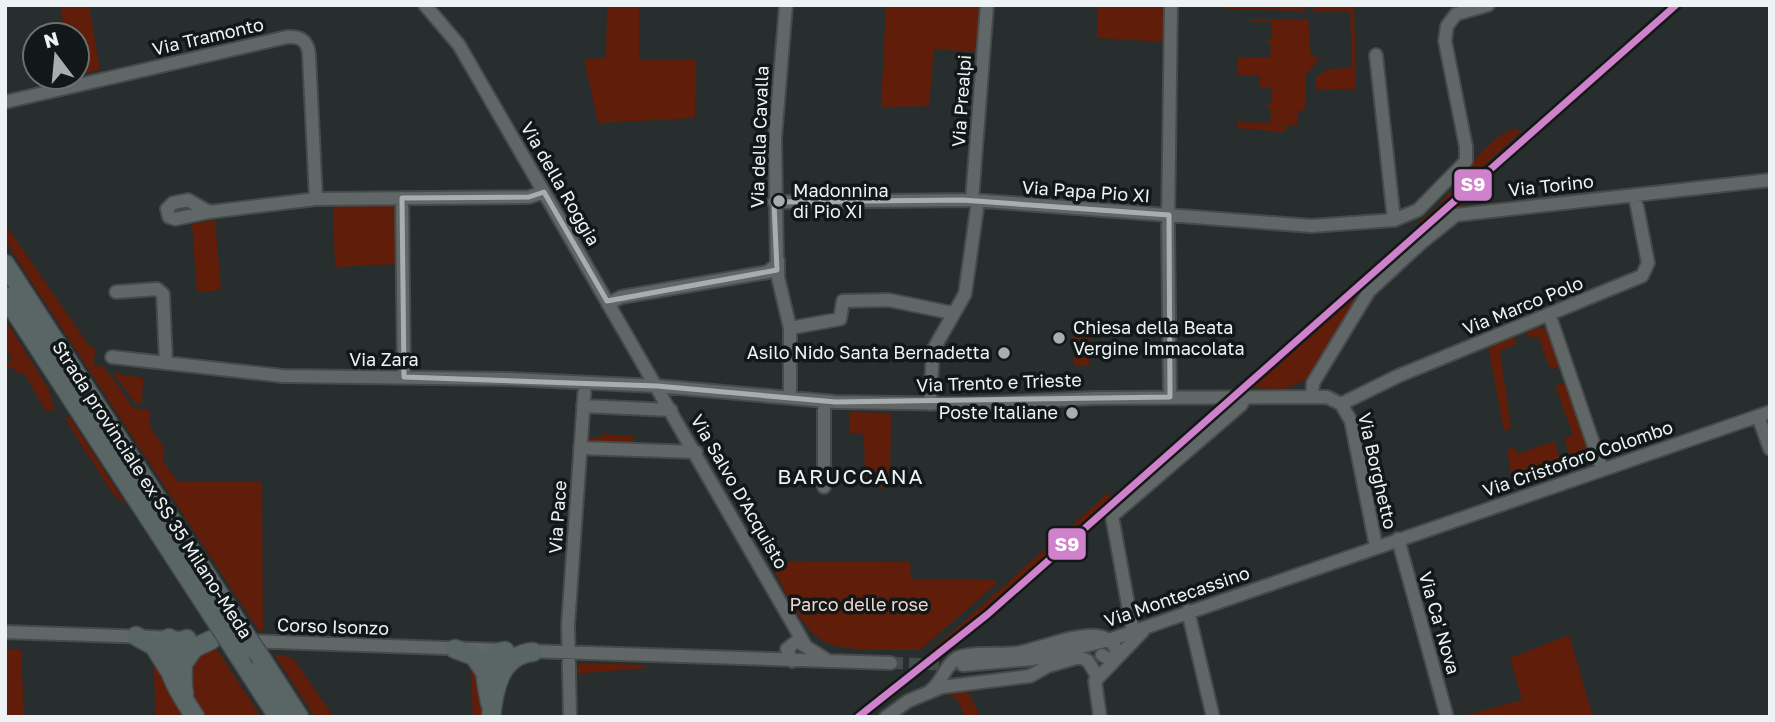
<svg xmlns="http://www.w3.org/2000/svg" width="1775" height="722" font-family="'Golos Text',sans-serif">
<rect width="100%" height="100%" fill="#282d2d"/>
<path fill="#601d0a" d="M60,5H89L100,70L77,75V35H65Z
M607,5H639V59H696L695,118L598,123L584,59L606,58Z
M886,5H980L977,52L934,49L929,106L881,107Z
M1097,5H1163V42L1097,38Z
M1226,5H1306V11L1226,9Z
M1314,5H1354L1356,89L1315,90L1316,77L1328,69L1352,68L1350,11H1314Z
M1251,19H1308L1311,56L1320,58L1305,76V110L1297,111V125H1285V132L1238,128V122L1270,123L1271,109L1267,108V104H1272V87H1260L1259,75H1238V57L1270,58L1271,44L1267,43V39H1272V22H1251Z
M1513,129L1522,131L1421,223H1418C1426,216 1436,209 1443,200C1463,177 1482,142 1513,129Z
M1462,202L1463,207L1455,211L1352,307L1307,379L1285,389L1252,388Z
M392,205L395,209V264L335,267L333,206Z
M215,220L221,290L197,292L192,224Z
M5,224L90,347L95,348L94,365L105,367V373H109L133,408L149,410V425L164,448L163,461L178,482H262L263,631H259L12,252L5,236Z
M5,319L49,390L54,410L46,411L24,373H18L11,367L5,369V360L11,361L12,355L5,354Z
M1089,326V366H1074L1072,327Z
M1537,326L1547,331L1559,367L1553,369L1548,365L1538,336L1531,338L1526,333Z
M1516,335V344L1500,351L1511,428L1504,431L1488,346Z
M113,373L143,378L142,403H135Z
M1565,383L1590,457L1588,463L1574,468L1564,438L1573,435L1555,386Z
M850,412L891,413L890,487H865L864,434L850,433Z
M69,416L126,504V505L113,494L68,424L66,417Z
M601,434L634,436V447L589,445L590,437H601Z
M1554,441L1564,471L1514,488L1507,450L1515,447L1518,454Z
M1109,492L1110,500L957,634L921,660Z
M769,561L910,562L911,580H994L997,583L920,650C892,649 836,655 815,635C795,617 783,585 769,561Z
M1569,635L1593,717H1459L1522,700L1510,658Z
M208,648H216L261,717H203C188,691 178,667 208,648Z
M5,649L21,650L24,717H5Z
M274,654L293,658L334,717H315Z
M153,657L185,717H156Z
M470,662L475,665L484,697V717H473Z
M580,663L646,665V668L574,674Z
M956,689H966L981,717H965L957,699L946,693Z"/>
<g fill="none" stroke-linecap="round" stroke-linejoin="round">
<path stroke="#464b4b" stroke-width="12" stroke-dasharray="12 6" stroke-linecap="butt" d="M891,663L959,665"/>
<defs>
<path id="minor" d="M425,5L459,45L805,645
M5,102L287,37C301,36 308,41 309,55L316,199
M402,198L404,377
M972,200L987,5
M774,202L972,200L1311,226L1394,220L1376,55
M209,212L175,219L169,217L167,209L173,203L188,200L209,212L316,199L529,197L544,192
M1394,220L1418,210L1466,161V147L1445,41L1447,26L1456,14L1488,5
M778,260V277L790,328
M116,292L157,289L163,294L166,363
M608,304L621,297L768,272L777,264L775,138L786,5
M1549,314L1602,469
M112,357L283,376L509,379L657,386L836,402L969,404L1096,398L1327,397L1341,404L1351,421L1376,546
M1312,396L1313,383L1369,291L1421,243L1456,215L1770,180
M1170,397L1168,227L1171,5
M790,398V328L840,319L843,301L889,300L952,313
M824,401V487
M930,404L933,350L965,294L978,201
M1341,404L1398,376L1642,276L1648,263L1635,196
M583,406L671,410
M1758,416L1770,449
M580,448L696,452
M1398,539L1447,717
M1188,611L1213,717
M5,632L177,638
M1133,632L1112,516L1241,405L1246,396
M244,641L502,650
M528,651L891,663
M792,661L787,649L797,641L827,660
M963,665L1033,659L1109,640L1770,412
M930,691C942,683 945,665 957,658C967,652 1003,655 1017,653C1039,649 1076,633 1097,636C1109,638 1117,644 1117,657L1110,660L1102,655
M570,717L568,625L585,384
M886,717L908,701L942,687L1030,676L1048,666L1080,657L1088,661L1097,676
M1100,717L1095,681L1143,631"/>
<path id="highway" d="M5,264L237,622
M5,296L216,621
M136,636L154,646L169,670
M169,638C191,648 179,674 184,693
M187,639L172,644C160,668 183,697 195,717
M455,649L474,656L485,672
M240,658L278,717
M261,658L299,717
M185,661L194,648L211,640
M490,703C487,682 476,655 505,651
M491,717C494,689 500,655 533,652"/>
</defs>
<use href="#minor" stroke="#454a4a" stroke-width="16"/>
<use href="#highway" stroke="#454a4a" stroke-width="21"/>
<use href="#minor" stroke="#616666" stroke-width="12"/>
<use href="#highway" stroke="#5a6666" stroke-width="18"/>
<defs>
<path id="highway-bridge" d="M216,621L240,658
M237,622L261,658"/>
</defs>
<use href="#highway-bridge" stroke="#454a4a" stroke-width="21" stroke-linecap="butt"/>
<use href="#highway-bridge" stroke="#5a6666" stroke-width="18"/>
<defs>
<path id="rail-1" d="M858,717L988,614L1676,5"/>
</defs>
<use href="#rail-1" stroke="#121717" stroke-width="12"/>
<use href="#rail-1" stroke="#d081cb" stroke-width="7"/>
</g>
<path fill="none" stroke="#a8aeae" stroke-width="5" stroke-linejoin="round" d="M544,192L607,301L777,270L774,202L962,200L1169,215L1170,397L836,402L657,386L404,377L402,198L529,197Z"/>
<g fill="#a8aeae" stroke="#121717" stroke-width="2.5">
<circle cx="779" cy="201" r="7"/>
<circle cx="1059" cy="338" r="7"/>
<circle cx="1004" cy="353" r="7"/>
<circle cx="1072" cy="413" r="7"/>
</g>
<g text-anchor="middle" stroke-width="7" stroke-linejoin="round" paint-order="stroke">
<g font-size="18" fill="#edf3f4" stroke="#121717">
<text transform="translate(208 37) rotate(-13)" y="6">Via Tramonto</text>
<text transform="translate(962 101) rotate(-86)" y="6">Via Prealpi</text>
<text transform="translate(760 137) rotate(-88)" y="6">Via della Cavalla</text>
<text transform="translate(560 184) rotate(60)" y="6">Via della Roggia</text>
<text transform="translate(1551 186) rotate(-6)" y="6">Via Torino</text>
<text transform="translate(1086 192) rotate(4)" y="6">Via Papa Pio XI</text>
<text transform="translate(1523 306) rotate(-22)" y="6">Via Marco Polo</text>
<text x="384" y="366">Via Zara</text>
<text transform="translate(999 383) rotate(-2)" y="6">Via Trento e Trieste</text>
<text transform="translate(1578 459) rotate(-19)" y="6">Via Cristoforo Colombo</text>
<text transform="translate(1377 471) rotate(77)" y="6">Via Borghetto</text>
<text transform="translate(152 490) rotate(57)" y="6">Strada provinciale ex SS 35 Milano-Meda</text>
<text transform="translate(739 492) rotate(60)" y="6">Via Salvo D'Acquisto</text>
<text transform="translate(558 517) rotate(-86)" y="6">Via Pace</text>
<text transform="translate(1177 597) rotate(-19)" y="6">Via Montecassino</text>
<text transform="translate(1439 623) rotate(74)" y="6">Via Ca' Nova</text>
<text transform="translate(333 627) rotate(2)" y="6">Corso Isonzo</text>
</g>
<g font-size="18" fill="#edf3f4" stroke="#121717" text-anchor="start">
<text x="793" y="197">Madonnina<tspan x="793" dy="21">di Pio XI</tspan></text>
<text x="1073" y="334">Chiesa della Beata<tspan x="1073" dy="21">Vergine Immacolata</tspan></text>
<text x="990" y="359" text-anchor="end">Asilo Nido Santa Bernadetta</text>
<text x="1058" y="419" text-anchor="end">Poste Italiane</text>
</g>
<g font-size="18" fill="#f1d7d0" stroke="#121717">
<text x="859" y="611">Parco delle rose</text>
</g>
<g font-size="21" letter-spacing="2" fill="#edf3f4" stroke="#121717">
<text x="851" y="484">BARUCCANA</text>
</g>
</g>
<g stroke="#121717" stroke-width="2.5">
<rect x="1453" y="168" width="40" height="34" rx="7" fill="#d081cb"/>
<rect x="1047" y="527" width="40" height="34" rx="7" fill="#d081cb"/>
</g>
<g font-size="19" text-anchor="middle" font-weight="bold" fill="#fff">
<text x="1473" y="191">S9</text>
<text x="1067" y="551">S9</text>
</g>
<rect width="1775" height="722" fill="none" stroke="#edf3f4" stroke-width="14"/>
<g transform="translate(56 56) rotate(344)"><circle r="33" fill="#121717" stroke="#6a6f6f" stroke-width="2"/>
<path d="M0-5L12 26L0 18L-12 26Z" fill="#a8aeae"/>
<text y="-10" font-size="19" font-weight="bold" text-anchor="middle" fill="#edf3f4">N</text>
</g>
</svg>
